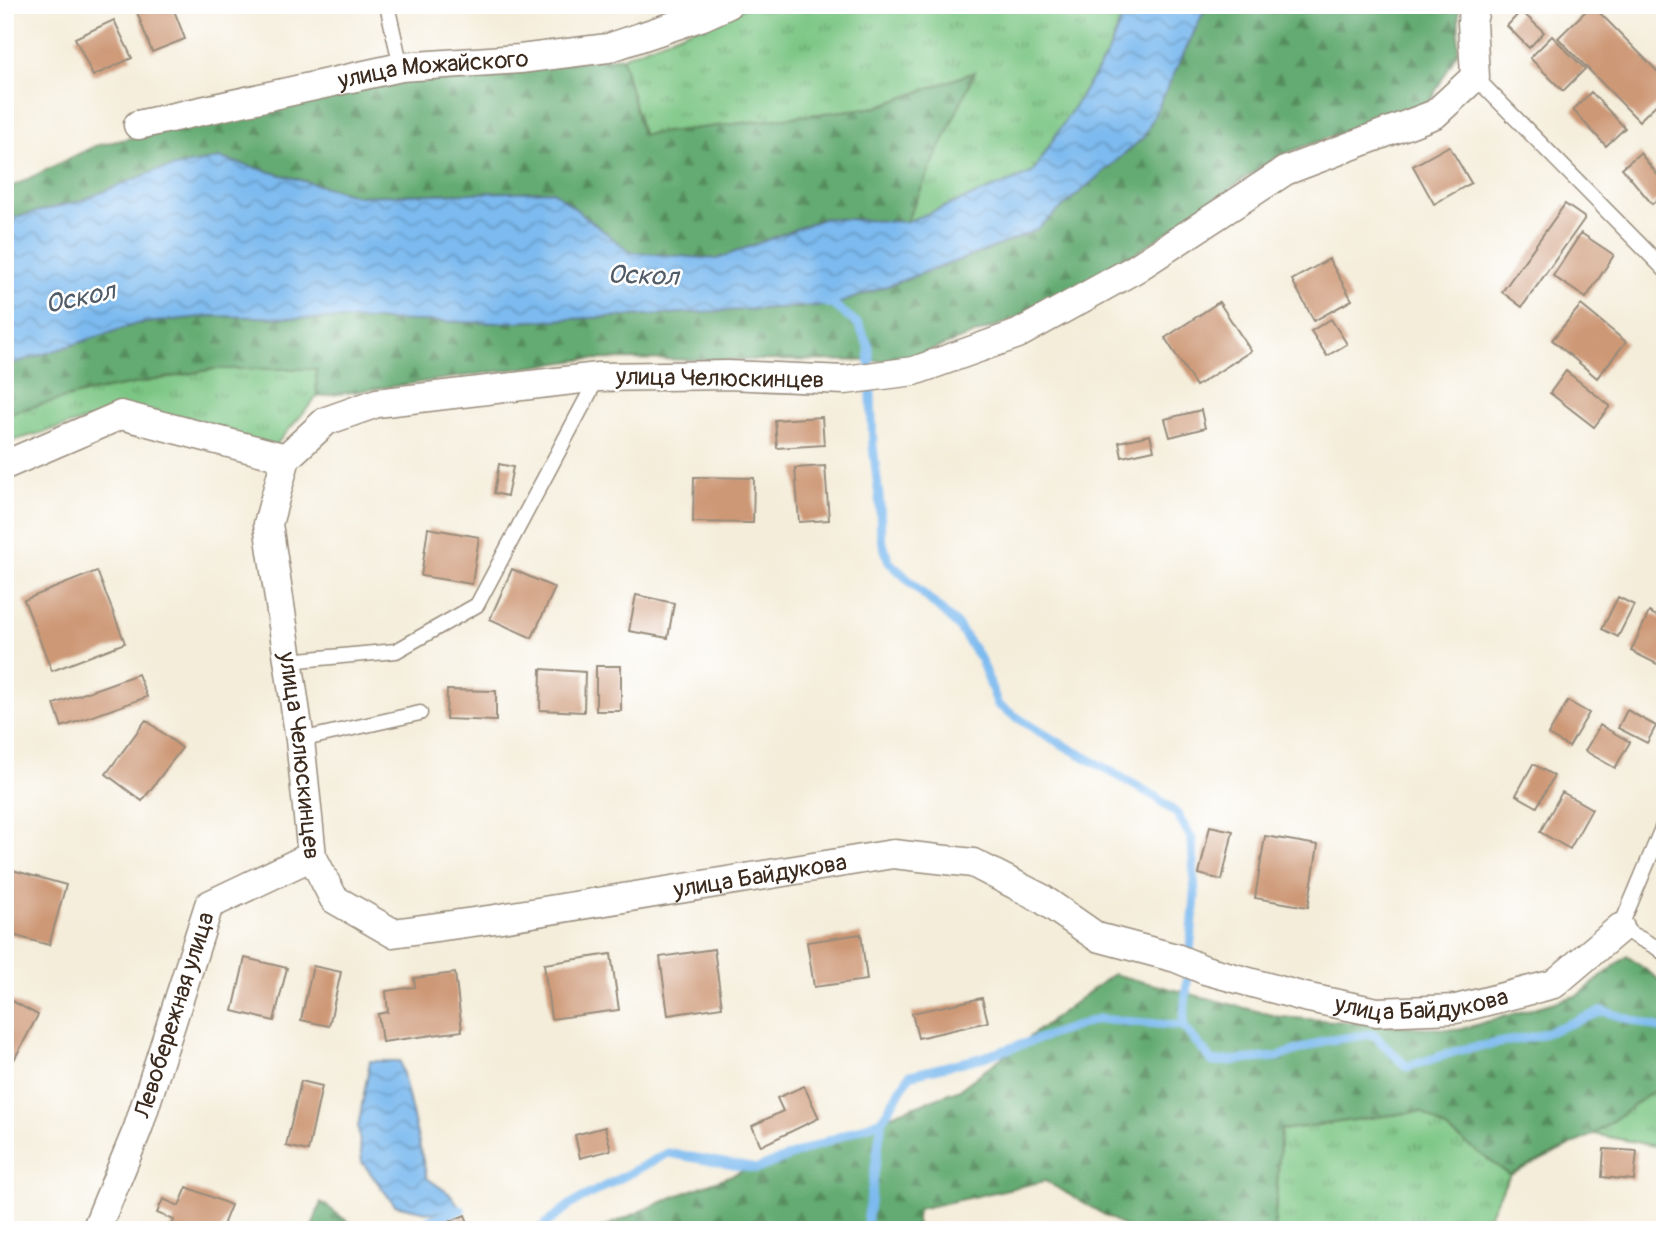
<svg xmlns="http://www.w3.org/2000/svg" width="1670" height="1235" font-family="Pangolin,sans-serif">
<defs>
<pattern id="grass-tufts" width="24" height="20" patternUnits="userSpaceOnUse" patternTransform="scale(1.75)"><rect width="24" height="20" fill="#7bc684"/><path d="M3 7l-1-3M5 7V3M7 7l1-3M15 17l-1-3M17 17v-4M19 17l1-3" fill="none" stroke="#66a16b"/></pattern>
<pattern id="forest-firs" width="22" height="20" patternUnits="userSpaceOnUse" patternTransform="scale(1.75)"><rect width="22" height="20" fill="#64ab72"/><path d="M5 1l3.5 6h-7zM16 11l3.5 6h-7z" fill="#548b5d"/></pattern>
<pattern id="water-waves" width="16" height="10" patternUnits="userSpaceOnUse" patternTransform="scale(1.75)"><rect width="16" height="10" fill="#7bbaef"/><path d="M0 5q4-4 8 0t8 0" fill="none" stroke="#6697c1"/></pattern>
</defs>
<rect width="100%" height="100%" fill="#fff"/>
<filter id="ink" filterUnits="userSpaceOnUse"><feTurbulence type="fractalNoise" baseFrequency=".0143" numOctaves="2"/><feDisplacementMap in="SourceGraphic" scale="14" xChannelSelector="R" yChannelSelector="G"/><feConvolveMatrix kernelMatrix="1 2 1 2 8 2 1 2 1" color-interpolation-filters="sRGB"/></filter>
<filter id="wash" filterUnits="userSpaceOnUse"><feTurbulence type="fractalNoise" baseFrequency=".00686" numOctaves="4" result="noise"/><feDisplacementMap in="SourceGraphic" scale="28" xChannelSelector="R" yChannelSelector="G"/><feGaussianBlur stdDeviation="1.57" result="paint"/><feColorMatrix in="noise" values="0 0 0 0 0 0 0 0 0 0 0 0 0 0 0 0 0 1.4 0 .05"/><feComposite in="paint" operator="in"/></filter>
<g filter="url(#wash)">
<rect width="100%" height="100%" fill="#f4edda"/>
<path fill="url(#grass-tufts)" stroke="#5b7851" stroke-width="2" d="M751,5H1127L1108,53L1032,173L906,222L974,72L877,107L642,135L622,57Z
M214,369H316L317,397L274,447L126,409L5,443V414L85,393Z
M1665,1083V1148L1594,1134Z
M1421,1111L1510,1175L1481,1230H1274L1281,1130Z"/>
<path fill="url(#forest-firs)" stroke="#506a48" stroke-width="2" d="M1207,5H1459L1458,51L1430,101L1278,156L1123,262L1007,322L902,361L586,359L317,397L316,369H214L85,393L5,414V366L60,349L136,324L210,316L496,323L834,305L990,249L1036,230L1144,137Z
M622,57L642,135L877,107L975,72L906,222L825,218L717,259L630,252L553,191L358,196L220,158L80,201L5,220V190L95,146L392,80Z
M1627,956L1665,984V1083L1594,1134L1510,1175L1421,1111L1281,1130L1274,1230H1131L1045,1181L918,1209L916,1230H598L671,1198L960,1089L1113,974L1280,1017L1458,1030L1579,995Z
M321,1202L359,1230H311Z"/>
<path fill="url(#water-waves)" stroke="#5b7286" stroke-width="2" d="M1127,5H1207L1144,137L1036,230L990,249L834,305L496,323L210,316L136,324L60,349L5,366V220L80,201L155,171L220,158L358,196L553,191L630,252L717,259L825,218L906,222L1032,173L1108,53Z
M370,1061H400L427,1178L451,1195L461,1210L432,1213L395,1205L362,1162L358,1127Z"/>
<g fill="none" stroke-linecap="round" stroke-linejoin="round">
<path stroke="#7bbaef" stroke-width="9" d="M822,301L834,305L859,325L869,347L873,446L880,505L881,537L889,562L958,626L981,660L998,705L1035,729L1156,797L1177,814L1192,839L1195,897L1183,1026L1213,1062L1277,1057L1324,1041L1373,1034L1407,1067L1460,1050L1537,1036L1603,1011L1665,1030
M430,1230V1220L461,1210
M538,1230L571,1204L668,1153L757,1169L882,1120
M866,1230L882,1120L910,1075L984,1057L1098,1019L1183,1026"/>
</g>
<g id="blocks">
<path fill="#cd9876" d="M154,5H172L185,39L152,52L137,12Z
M1592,5L1665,79V96L1639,121L1558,38Z
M1521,11L1544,32L1529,48L1507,26Z
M114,20L132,58L93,76L75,38Z
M1552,36L1585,69L1563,91L1530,58Z
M1591,92L1625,128L1606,146L1573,110Z
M1449,146L1471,183L1434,204L1413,166Z
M1640,153L1665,184V193L1652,204L1622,168Z
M1565,204L1585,218L1522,307L1502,292Z
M1581,233L1614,255L1586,298L1553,276Z
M1329,259L1352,300L1314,321L1292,280Z
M1219,302L1251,351L1196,386L1165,338Z
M1581,305L1626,342L1597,378L1552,340Z
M1331,319L1347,344L1327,356L1311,331Z
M1566,371L1610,406L1594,427L1550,393Z
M1201,410L1205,428L1170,437L1165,419Z
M822,417L824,445L777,448L775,420Z
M1150,435L1154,450L1122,457L1119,442Z
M499,464L513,467L507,496L494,493Z
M825,466L829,520L799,522L795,468Z
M694,477L754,478L753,523L693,522Z
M428,528L479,537L472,584L421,576Z
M512,569L555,588L532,638L490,619Z
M97,571L125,643L52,671L24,600Z
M636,595L674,603L668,638L629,631Z
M1618,597L1634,605L1618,637L1602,629Z
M1649,612L1665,620V668L1631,651Z
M596,666H621V711H596Z
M541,669L585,672L584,712L540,710Z
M138,674L147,697L62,727L54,704Z
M447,690L496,691V721L446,719Z
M1568,701L1589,713L1569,747L1548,735Z
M1627,710L1656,726L1647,743L1618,728Z
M146,720L182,748L142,801L106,774Z
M1600,725L1630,742L1615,768L1585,751Z
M1533,764L1554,776L1537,807L1516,795Z
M1562,792L1592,809L1570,849L1540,832Z
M1210,826L1233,831L1222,880L1199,874Z
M1265,836L1318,845L1308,907L1255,898Z
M5,868L66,885L49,945L5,933Z
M861,934L867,980L814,987L807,942Z
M714,949L722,1007L668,1015L660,957Z
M611,954L619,1010L551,1019L544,964Z
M245,958L287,968L274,1021L233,1011Z
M313,966L341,972L329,1026L301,1020Z
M455,973L462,1031L382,1042L378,1014L388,1012L386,991L415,987L414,978Z
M5,997L38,1015L14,1060L5,1056Z
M982,998L988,1022L918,1038L912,1013Z
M301,1081L322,1086L308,1151L286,1146Z
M804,1086L819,1118L761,1146L752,1126L783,1111L777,1098Z
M605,1127L611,1150L580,1158L575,1135Z
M1604,1149L1637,1151L1634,1180L1602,1177Z
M187,1187L231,1205L221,1230H170L174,1220L157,1213L163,1199L179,1206Z
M465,1215L471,1230H430Z"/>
</g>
</g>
<g filter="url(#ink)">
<use href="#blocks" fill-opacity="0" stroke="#988c7c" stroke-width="2"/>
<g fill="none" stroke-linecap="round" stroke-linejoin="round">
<defs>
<path id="service" d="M387,5L401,67
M1475,77L1665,270
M288,661L396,651L477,605L598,377
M300,740L420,713
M1665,821L1620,928L1656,947L1665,954"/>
<g id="minor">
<path id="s1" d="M1476,5L1472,22L1475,77L1435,114L1285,171L1135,269L1018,334L914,371L845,380L728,375L598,377L377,403L326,421L286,458L268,524L300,740L312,856L334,899L393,933L495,919L893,854L973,863L1041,898L1097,937L1176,958L1205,970L1304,997L1377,1012L1456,1009L1554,984L1620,928"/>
<path id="s2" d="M138,125L401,67L520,59L608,48L703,16L727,5"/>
<path d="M5,465L121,415L286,458"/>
<path id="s3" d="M96,1230L138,1128L209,905L312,856"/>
</g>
</defs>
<use href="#service" stroke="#988c7c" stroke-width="17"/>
<use href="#minor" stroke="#988c7c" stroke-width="31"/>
<use href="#service" stroke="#fff" stroke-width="14"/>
<use href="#minor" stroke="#fff" stroke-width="28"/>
</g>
</g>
<g text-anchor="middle" stroke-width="5" stroke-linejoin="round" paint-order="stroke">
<g font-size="24" fill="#3b2a1e" stroke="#fff">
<text dy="8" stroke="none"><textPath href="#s2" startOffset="301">улица Можайского</textPath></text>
<text transform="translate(720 378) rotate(1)" y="8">улица Челюскинцев</text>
<text dy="8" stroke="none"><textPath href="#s1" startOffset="1661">улица Челюскинцев</textPath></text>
<text dy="8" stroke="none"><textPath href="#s1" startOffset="2250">улица Байдукова</textPath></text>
<text dy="8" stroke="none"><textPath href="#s1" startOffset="2945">улица Байдукова</textPath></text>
<text dy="8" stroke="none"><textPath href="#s3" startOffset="229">Левобережная улица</textPath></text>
</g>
<g font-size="26" font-style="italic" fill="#515c67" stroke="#fff">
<text transform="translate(643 275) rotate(2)" y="9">Оскол</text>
<text transform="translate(80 297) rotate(-12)" y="9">Оскол</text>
</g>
</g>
<rect width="1670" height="1235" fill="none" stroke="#fff" stroke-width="28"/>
</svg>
